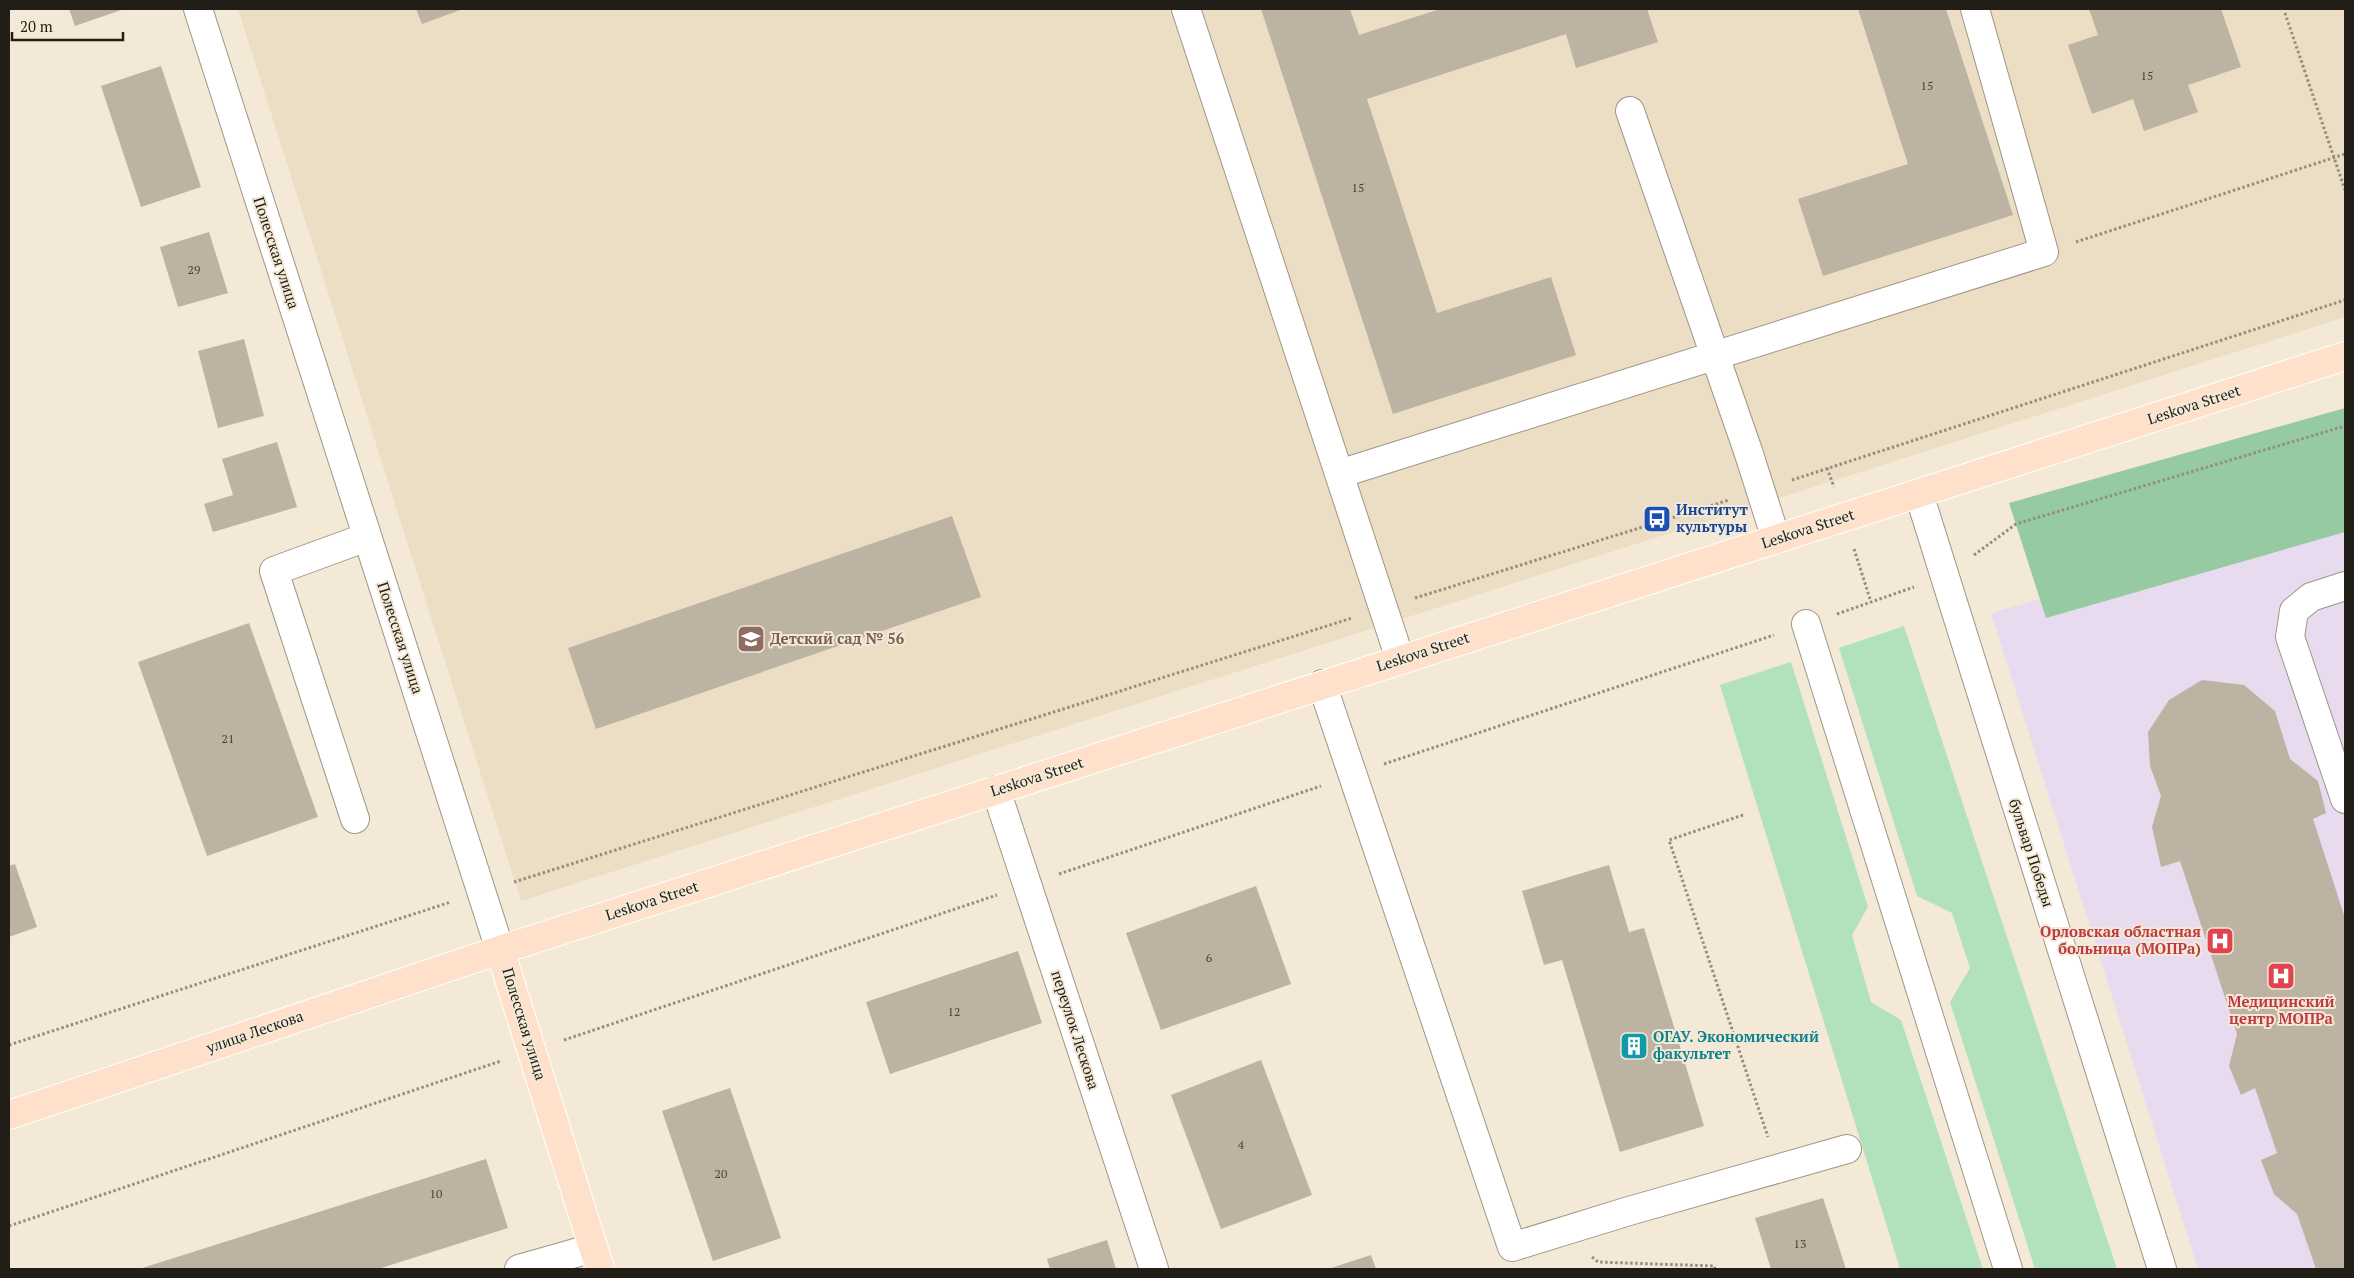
<svg xmlns="http://www.w3.org/2000/svg" width="2354" height="1278" font-family="'PT Serif',serif">
<rect width="100%" height="100%" fill="#f4e9d7"/>
<path fill="#ecddc5" d="M238,9H2345V317L521,901Z"/>
<path fill="#e8dbef" d="M2345,513V1269H2198L1991,613Z"/>
<path fill="#b1e2bd" d="M1904,626L2117,1269H2035L1950,1002L1970,968L1952,913L1917,896L1839,648Z
M1791,662L1868,907L1852,935L1871,1002L1901,1020L1983,1269H1900L1720,685Z"/>
<path fill="#95caa3" d="M2345,408V532L2046,618L2009,503Z"/>
<path fill="#bdb3a2" d="M69,9H124L75,26Z
M416,9H463L422,24Z
M1261,9H1350L1359,35L1440,9H1647L1658,42L1576,68L1566,34L1367,99L1437,313L1551,277L1576,355L1393,414Z
M1858,9H1946L2013,215L1823,276L1798,199L1908,164Z
M2089,9H2221L2241,67L2188,85L2198,112L2144,131L2133,99L2092,114L2068,45L2098,35Z
M161,66L201,187L141,207L101,86Z
M209,232L228,293L178,307L160,247Z
M244,339L264,416L218,428L198,351Z
M277,442L297,507L213,532L204,504L233,495L222,459Z
M952,516L981,597L596,729L568,648Z
M249,623L318,817L207,856L138,662Z
M2202,680L2244,685L2275,711L2290,759L2318,781L2326,813L2313,819L2345,918V1269H2316L2297,1214L2274,1194L2261,1160L2277,1153L2255,1088L2241,1095L2229,1066L2237,1034L2180,861L2161,867L2152,827L2161,796L2150,766L2148,732L2169,700Z
M15,864L37,927L9,937V866Z
M1609,865L1629,932L1644,928L1704,1126L1620,1152L1562,960L1544,965L1522,891Z
M1256,886L1291,984L1161,1030L1126,933Z
M1018,951L1042,1023L890,1074L866,1002Z
M1261,1060L1312,1195L1221,1229L1171,1095Z
M730,1088L781,1238L713,1261L662,1111Z
M486,1159L508,1228L378,1269H139Z
M1823,1198L1846,1269H1771L1755,1218Z
M1107,1240L1116,1269H1050L1047,1259Z
M1371,1255L1376,1269H1328Z"/>
<g fill="none" stroke-linecap="round" stroke-linejoin="round">
<defs>
<path id="minor" d="M198,9L500,950
M1186,9L1400,659
M1630,111L1748,451L1776,539
M1339,474L2044,252L1975,9
M1919,494L2162,1269
M2345,586L2311,597L2294,611L2290,637L2345,799
M1806,624L2008,1269
M1322,684L1512,1247L1629,1211L1847,1149
M996,790L1154,1269
M355,819L274,571L367,537
M519,1269L593,1248"/>
<path id="major" d="M500,950L600,1269
M9,1115L500,950L2345,356"/>
</defs>
<use href="#minor" stroke="#9f9585" stroke-width="30"/>
<use href="#major" stroke="#fff" stroke-width="30"/>
<path stroke="#948d80" stroke-width="3" stroke-dasharray="2.5 2.5" stroke-linecap="butt" d="M2285,13L2345,190
M2076,242L2345,154
M1827,468L1834,487
M1792,480L2345,300
M1854,549L1871,602
M1974,555L2016,524L2345,426
M1415,598L1729,500
M1837,614L1914,587
M1384,764L1774,635
M1743,815L1669,840L1768,1137
M1059,874L1321,786
M514,882L1352,618
M564,1040L997,895
M9,1045L451,902
M9,1226L501,1061
M1592,1257L1598,1262L1714,1266L1715,1269"/>
<use href="#minor" stroke="#fff" stroke-width="28"/>
<use href="#major" stroke="#fee0cb" stroke-width="28"/>
</g>
<defs>
<symbol id="bus-square" viewBox="-11 -11 22 22"><rect x="-9" y="-9" width="18" height="18" rx="4" fill="#1a4fb4" stroke="#f4e9d7"/><path d="M-5-6H5V4H4V6H2V4H-2V6H-4V4H-5ZM-3.5-4V0h7V-4ZM-3.5 1.2v1.5H-2V1.2ZM2 1.2v1.5H3.5V1.2Z" fill="#fff"/></symbol>
<symbol id="school-square" viewBox="-11 -11 22 22"><rect x="-9" y="-9" width="18" height="18" rx="4" fill="#8d6e63" stroke="#f4e9d7"/><path d="M0-5L7-2L0 1L-7-2ZM-4 1L0 2.5L4 1V4Q0 6-4 4Z" fill="#fff"/></symbol>
<symbol id="hospital-square" viewBox="-11 -11 22 22"><rect x="-9" y="-9" width="18" height="18" rx="4" fill="#e0444e" stroke="#f4e9d7"/><path d="M-5-5h3v3.5h4V-5h3V5h-3V1.5h-4V5h-3Z" fill="#fff"/></symbol>
<symbol id="building-square" viewBox="-11 -11 22 22"><rect x="-9" y="-9" width="18" height="18" rx="4" fill="#0f9aa8" stroke="#f4e9d7"/><path d="M-4-6H4V6H1V3H-1V6H-4ZM-2.5-4.3h1.7v1.8h-1.7ZM.8-4.3h1.7v1.8H.8ZM-2.5-1h1.7V.8h-1.7ZM.8-1h1.7V.8H.8Z" fill="#fff"/></symbol>
</defs>
<g fill-rule="evenodd">
<use href="#bus-square" x="1641" y="503" width="32" height="32"/>
<use href="#school-square" x="735" y="623" width="32" height="32"/>
<use href="#hospital-square" x="2204" y="925" width="32" height="32"/>
<use href="#hospital-square" x="2265" y="960" width="32" height="32"/>
<use href="#building-square" x="1618" y="1030" width="32" height="32"/>
</g>
<g text-anchor="middle" stroke-width="4" stroke-linejoin="round" paint-order="stroke">
<g font-size="12" fill="#48433a">
<text x="2147" y="80">15</text>
<text x="1927" y="90">15</text>
<text x="1358" y="192">15</text>
<text x="194" y="274">29</text>
<text x="228" y="743">21</text>
<text x="1209" y="962">6</text>
<text x="954" y="1016">12</text>
<text x="1241" y="1149">4</text>
<text x="721" y="1178">20</text>
<text x="436" y="1198">10</text>
<text x="1800" y="1248">13</text>
</g>
<g font-size="15" fill="#211e17" stroke="#f4e9d7">
<text transform="translate(276 253) rotate(72)" y="5">Полесская улица</text>
<text transform="translate(2194 405) rotate(-18)" y="5">Leskova Street</text>
<text transform="translate(1808 529) rotate(-18)" y="5">Leskova Street</text>
<text transform="translate(400 638) rotate(72)" y="5">Полесская улица</text>
<text transform="translate(1423 652) rotate(-18)" y="5">Leskova Street</text>
<text transform="translate(1037 777) rotate(-18)" y="5">Leskova Street</text>
<text transform="translate(2031 853) rotate(72)" y="5">бульвар Победы</text>
<text transform="translate(652 901) rotate(-18)" y="5">Leskova Street</text>
<text transform="translate(524 1024) rotate(73)" y="5">Полесская улица</text>
<text transform="translate(1075 1030) rotate(72)" y="5">переулок Лескова</text>
<text transform="translate(255 1032) rotate(-19)" y="5">улица Лескова</text>
</g>
<g font-size="15" font-weight="bold" fill="#164399" stroke="#f4e9d7" text-anchor="start">
<text x="1676" y="515">Институт<tspan x="1676" dy="17">культуры</tspan></text>
</g>
<g font-size="15" font-weight="bold" fill="#785e54" stroke="#f4e9d7" text-anchor="start">
<text x="770" y="644">Детский сад № 56</text>
</g>
<g font-size="15" font-weight="bold" fill="#be3a42" stroke="#f4e9d7" text-anchor="end">
<text x="2201" y="937">Орловская областная<tspan x="2201" dy="17">больница (МОПРа)</tspan></text>
<text x="2281" y="1007" text-anchor="middle">Медицинский<tspan x="2281" dy="17">центр МОПРа</tspan></text>
</g>
<g font-size="15" font-weight="bold" fill="#0d838f" stroke="#f4e9d7" text-anchor="start">
<text x="1653" y="1042">ОГАУ. Экономический<tspan x="1653" dy="17">факультет</tspan></text>
</g>
</g>
<rect width="2354" height="1278" fill="none" stroke="#211e17" stroke-width="20"/>
<path d="M12 32v8h111v-8" fill="none" stroke="#211e17" stroke-width="2.5"/>
<text x="20" y="32" font-size="15" fill="#211e17" stroke="#f4e9d7" stroke-width="4" paint-order="stroke">20 m</text>
</svg>
